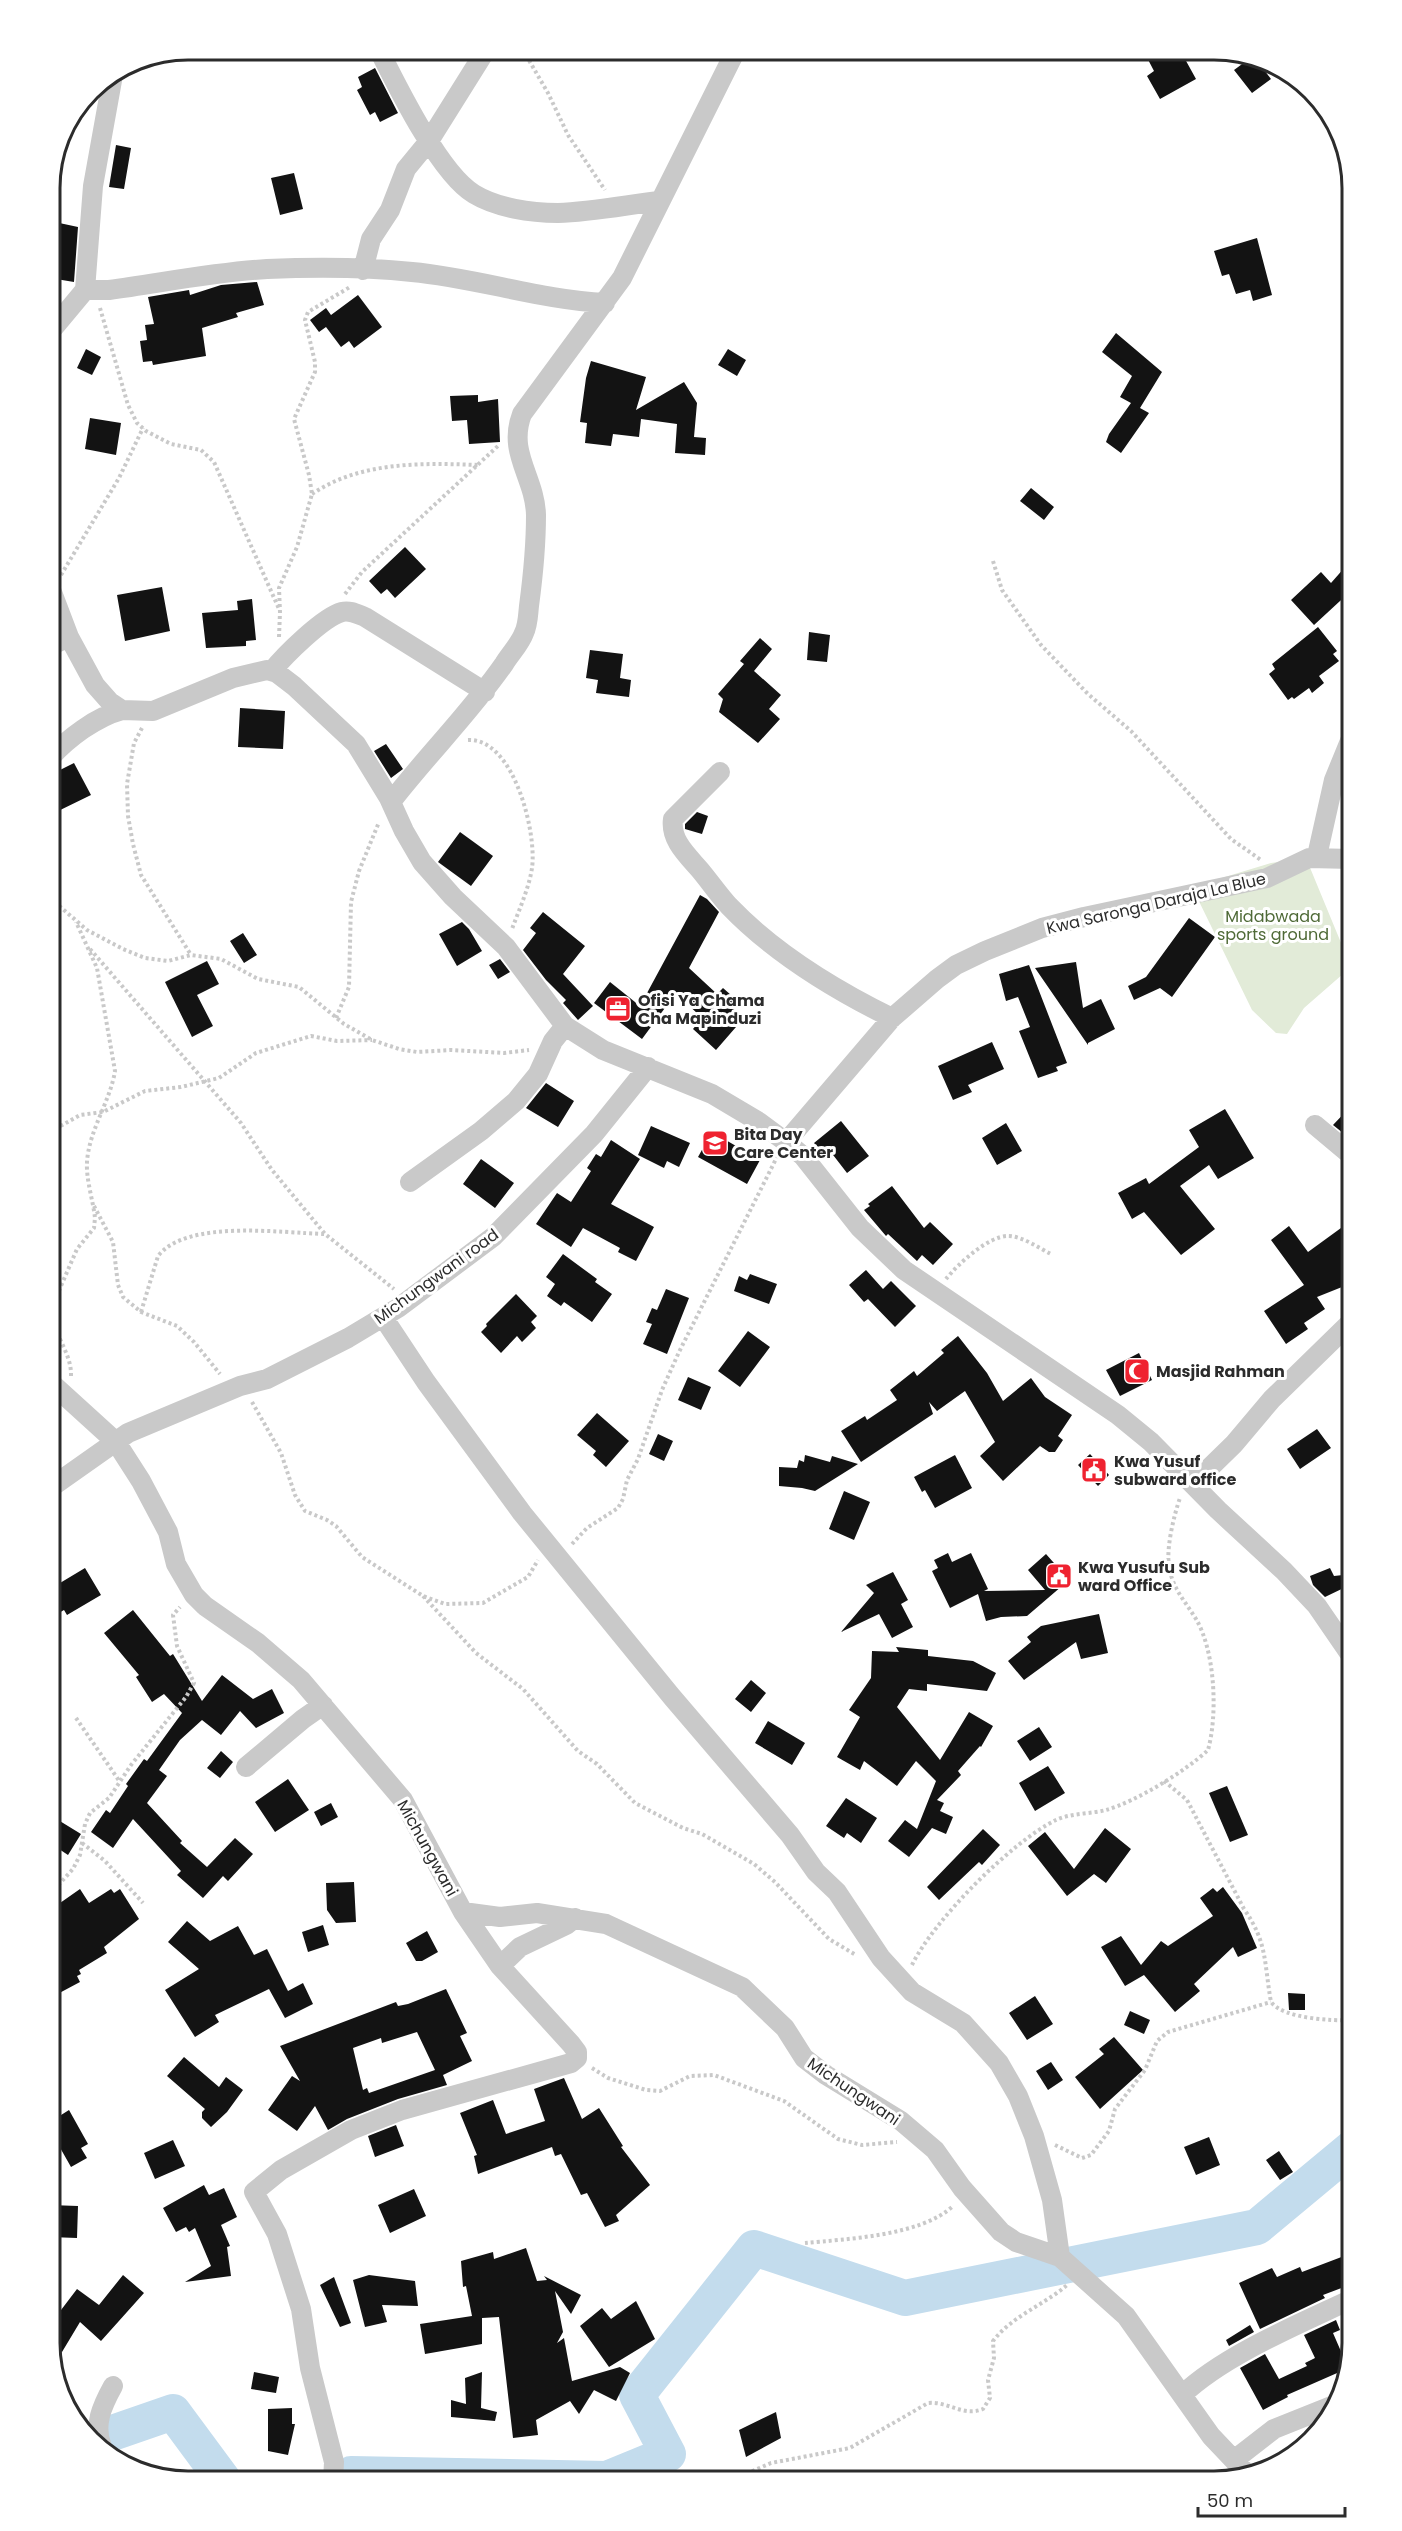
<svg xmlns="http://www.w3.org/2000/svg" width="1402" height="2531" font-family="Poppins,sans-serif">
<rect width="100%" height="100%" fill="#fff"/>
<path fill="#e2ebd8" d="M1306,858L1351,967L1304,1008L1287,1034L1276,1033L1252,1010L1192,887L1271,863Z"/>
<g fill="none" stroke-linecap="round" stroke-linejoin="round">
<path stroke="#c3dced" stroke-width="36" d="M95,2439L173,2412L224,2481
M339,2481L351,2474L607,2479L668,2454L637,2395L754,2248L905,2298L1257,2227L1352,2148"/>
</g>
<path fill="#131313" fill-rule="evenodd" d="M1143,50H1180L1196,79L1160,99L1147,76L1154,71Z
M1249,59L1258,62L1271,79L1252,93L1234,70Z
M375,68L398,113L380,122L375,112L370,115L357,90L362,87L358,77Z
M116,145L131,148L124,189L109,187Z
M294,173L303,209L280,215L271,178Z
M50,221L78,227L74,282L50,278Z
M1257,238L1272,295L1253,301L1250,290L1236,294L1229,274L1222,276L1214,251Z
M257,282L264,305L236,313L238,317L202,328L206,356L153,365L152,361L143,362L140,341L147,340L145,325L154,324L148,297L189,290L190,295L221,285Z
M358,295L382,327L354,348L349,341L341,347L326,327L319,332L310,320L326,308L331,315Z
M1116,333L1162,372L1140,408L1149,413L1121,453L1106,442L1109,434L1131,403L1120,397L1132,376L1102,352Z
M86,349L101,357L92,375L77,368Z
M728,349L746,360L737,376L718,365Z
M591,361L646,377L636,410L684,382L697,403L694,437L706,438L705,455L675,453L677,424L641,419L639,437L613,434L611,446L585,443L587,423L580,422L586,378Z
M478,395V402L498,399L500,442L469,444L467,420L452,421L450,396Z
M90,418L121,423L116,455L85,449Z
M1031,488L1054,507L1044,520L1020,501Z
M405,547L426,569L395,598L387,589L381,594L369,581Z
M1353,558V589L1314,625L1291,600L1321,572L1331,583Z
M162,587L170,631L125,641L117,595Z
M252,599L256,640L246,641V646L206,648L202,613L238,610L237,601Z
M1318,627L1337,651L1333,654L1339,661L1319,676L1324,683L1312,693L1309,688L1294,699L1292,697L1288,700L1269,674L1275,669L1272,664Z
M809,632L830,635L827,662L807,660Z
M760,638L772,649L754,671L781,695L769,709L780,719L758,743L719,712L723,699L718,694L744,664L740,661Z
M590,650L623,654L620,678L631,680L629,697L596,693L598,680L586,678Z
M240,708L285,711L283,749L238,747Z
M386,744L403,769L391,778L374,751Z
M74,763L91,795L50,815V775Z
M697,812L708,816L702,834L685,829V824Z
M460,832L493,856L471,886L438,862Z
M700,895L707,899L719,912L689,968L717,994L723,988L740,1003L726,1018L736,1027L716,1050L693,1029L702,1018L676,993L642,1039L594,1003L610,982L640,1006Z
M543,912L585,946L563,974L593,1006L578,1020L563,1003L566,1000L546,980L523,950L536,933L530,928Z
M1189,918L1215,937L1172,997L1160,988L1134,1000L1128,986L1146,977Z
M462,922L469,929L482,951L457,966L439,934Z
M243,933L257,955L244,963L230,941Z
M500,959L510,972L498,979L489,965Z
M207,961L219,984L197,995L213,1026L192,1037L165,982Z
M1076,962L1083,1008L1101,999L1115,1029L1088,1043V1045L1035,968Z
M1029,965L1067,1063L1056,1067L1058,1071L1038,1078L1019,1031L1030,1027L1018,997L1006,1001L999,974Z
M992,1042L1004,1069L968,1085L972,1092L953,1100L938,1066Z
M546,1083L574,1101L558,1127L526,1108Z
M1353,1104V1141L1333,1125Z
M1225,1109L1254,1158L1218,1179L1209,1165L1180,1186L1215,1229L1181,1255L1144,1212L1132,1219L1118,1193L1146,1178L1149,1184L1199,1147L1189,1130Z
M841,1121L869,1156L847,1173L830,1151L825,1155L814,1143Z
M1006,1123L1022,1151L997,1165L982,1138Z
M651,1126L690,1143L679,1167L667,1161L664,1168L638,1155Z
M712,1132L760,1160L747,1184L698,1157Z
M611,1140L640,1159L611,1204L654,1227L636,1261L618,1252L620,1248L583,1228L571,1247L536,1224L557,1193L571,1202L591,1171L587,1168L596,1154L601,1157Z
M481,1159L514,1183L495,1208L463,1184Z
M892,1186L924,1228L930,1222L953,1244L933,1265L922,1255L917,1261L888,1234L886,1236L864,1210L870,1206L868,1204Z
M1352,1220V1283L1317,1297L1325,1309L1304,1323L1308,1329L1286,1344L1264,1311L1304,1285L1271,1240L1289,1226L1308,1252Z
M563,1254L597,1279L595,1282L612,1294L592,1322L564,1302L561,1306L547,1296L555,1284L546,1277Z
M866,1270L883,1289L891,1281L916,1306L895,1327L868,1299L864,1302L849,1285Z
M750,1274L777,1284L769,1304L734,1291L739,1276L747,1280Z
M666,1289L689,1298L667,1354L643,1344L652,1324L646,1322L652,1308L657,1310Z
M516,1294L537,1316L531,1322L536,1328L522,1342L517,1336L501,1353L481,1332L487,1326L486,1324Z
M748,1331L770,1347L740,1387L718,1371Z
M958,1336L987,1373L1003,1401L1031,1378L1045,1397L1072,1415L1058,1436L1063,1440L1055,1452H1049L1040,1446L1003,1481L980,1456L995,1442L965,1391L937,1411L929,1402L933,1414L861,1462L841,1431L865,1416L867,1420L897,1400L890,1390L914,1371L917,1376L944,1353L941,1350Z
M1139,1353L1152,1380L1120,1396L1106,1370Z
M688,1377L711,1387L701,1410L678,1400Z
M597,1413L629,1441L606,1467L593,1455L596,1451L577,1435Z
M1317,1429L1331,1448L1300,1469L1287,1449Z
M658,1434L673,1441L664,1461L649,1454Z
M1090,1454L1109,1475L1098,1486L1078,1465Z
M805,1455L830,1462L832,1456L858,1464L815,1491L802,1488L779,1486V1467L797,1468L799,1460L804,1462Z
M955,1455L972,1488L935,1508L925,1490L922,1492L914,1477Z
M844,1491L870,1502L854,1540L829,1529Z
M948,1553L952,1562L971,1553L988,1589L984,1591L1045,1590L1028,1570L1046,1554L1069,1580L1027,1616L1001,1617L986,1621L978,1594L950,1608L932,1571L938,1568L934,1560Z
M85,1568L101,1595L67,1615L64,1610L50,1618V1589Z
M1330,1568L1334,1576L1352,1574V1584L1325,1597L1313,1585L1310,1576Z
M893,1572L908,1600L901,1604L913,1627L892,1638L879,1614L841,1632L874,1593L866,1585Z
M133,1610L170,1656L173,1654L202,1701L222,1675L253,1699L272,1689L284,1713L256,1728L240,1711L221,1735L202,1720L180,1740L159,1770L167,1776L147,1803L182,1841L180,1843L207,1867L235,1838L253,1854L228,1881L223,1876L203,1898L177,1875L181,1871L133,1819L113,1848L91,1832L106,1810L110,1813L128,1786L126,1784L144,1759L147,1761L182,1713L164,1694L152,1702L136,1677L139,1675L104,1633Z
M1099,1614L1108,1653L1081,1659L1076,1642L1024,1680L1008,1661L1031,1642L1027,1637L1041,1626Z
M896,1647L928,1650V1656L973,1661L996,1673L987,1691L927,1684V1691L909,1689L897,1707L940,1760L969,1712L993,1726L981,1747L980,1746L958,1771L961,1775L937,1800L944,1803L940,1811L953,1817L946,1834L932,1828L909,1857L888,1841L905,1820L917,1829L936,1781L916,1761L897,1786L864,1761L860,1770L837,1757L860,1717L849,1710L871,1678L872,1651L899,1652Z
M751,1680L766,1693L751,1712L735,1699Z
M768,1721L805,1743L792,1765L755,1743Z
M1039,1727L1052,1747L1030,1761L1017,1741Z
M221,1751L233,1762L220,1778L207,1768Z
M1048,1766L1065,1793L1035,1811L1019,1783Z
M288,1779L309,1810L275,1832L255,1802Z
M1227,1786L1248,1835L1230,1842L1209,1793Z
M846,1798L877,1818L861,1843L847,1833L844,1838L826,1826Z
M331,1803L338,1817L321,1826L314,1812Z
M50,1815L81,1834L68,1855L50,1843Z
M1105,1828L1131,1849L1106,1883L1094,1874L1067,1896L1028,1846L1045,1832L1074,1869Z
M983,1829L1000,1845L982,1865L979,1862L939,1900L927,1887Z
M354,1882L356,1922L336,1923L327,1910L326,1883Z
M1223,1887L1242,1913L1257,1948L1238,1957L1233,1947L1194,1984L1200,1991L1175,2012L1144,1975L1125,1986L1101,1947L1121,1936L1141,1965L1161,1941L1168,1946L1213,1916L1200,1898L1213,1888L1217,1892Z
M80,1889L89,1903L111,1889L114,1893L120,1889L139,1919L104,1947L107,1953L79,1970L81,1974L77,1976L80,1982L50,1998V1910Z
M187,1921L210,1941L238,1926L254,1955L267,1949L288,1991L303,1983L313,2004L285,2018L269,1989L215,2015L219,2022L195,2037L165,1990L199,1969L168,1942Z
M323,1925L329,1945L308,1952L302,1932Z
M427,1931L438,1952L422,1961H416L406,1943Z
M446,1989L467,2033L460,2036L472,2061L443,2075L447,2085L398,2099L347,2119L328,2130L315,2106L297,2131L268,2110L292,2076L300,2081L280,2046L396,2002L398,2006L408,2004ZM417,2032L435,2070L369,2093L367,2088L363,2090L353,2048L381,2038L382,2043Z
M1288,1993L1305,1994V2010H1289Z
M1035,1996L1053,2024L1027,2040L1009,2013Z
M1130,2011L1150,2020L1144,2034L1124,2025Z
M1114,2037L1143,2070L1100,2109L1075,2077L1104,2054L1099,2049Z
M184,2057L219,2087L226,2077L243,2090L227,2112L211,2127L202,2118V2112L205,2109L167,2076Z
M1051,2062L1063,2080L1048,2090L1036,2071Z
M564,2078L582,2119L599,2108L623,2146L621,2147L650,2185L616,2215L619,2221L605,2227L587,2193L581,2195L561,2154L555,2156L552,2147L478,2174L474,2156L477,2155L460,2113L493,2100L506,2134L545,2121L534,2089Z
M69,2110L88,2144L81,2148L87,2158L71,2167L50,2130V2122Z
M396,2125L404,2146L375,2157L368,2136Z
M1209,2137L1220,2165L1196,2175L1184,2147Z
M173,2140L185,2166L155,2179L144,2153Z
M1279,2151L1293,2172L1280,2180L1266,2160Z
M204,2185L209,2195L224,2188L237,2217L221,2225L230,2246L227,2247L231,2276L185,2282L211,2266L195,2228L189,2232L186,2227L176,2232L163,2208Z
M414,2189L426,2216L390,2233L378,2205Z
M50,2205L78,2206L77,2238L50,2237Z
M526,2248L537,2281L547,2280L544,2276L581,2295L571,2314L555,2291L563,2332L557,2343L564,2338L572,2381L620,2367L630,2373L616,2401L594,2390L579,2414L570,2401L536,2420L538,2435L513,2438L499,2317L482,2318V2344L425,2354L420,2324L472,2316L466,2286L463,2287L461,2261L493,2252L494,2259Z
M1352,2253V2284L1323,2295L1325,2298L1260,2329L1239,2283L1272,2268L1277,2277L1300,2267L1302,2272Z
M123,2275L144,2293L101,2341L80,2322L62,2352L50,2345V2309L58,2314L77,2289L99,2305Z
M369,2275L415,2281L418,2306L382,2305L387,2322L365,2327L353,2280Z
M334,2277L351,2323L340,2327L320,2285Z
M636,2301L655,2339L609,2367L580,2326L602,2308L611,2319Z
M1336,2320L1340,2330L1333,2333L1346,2363L1344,2370L1287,2395L1288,2397L1263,2410L1240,2368L1265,2354L1279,2379L1307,2366L1305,2363L1315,2358L1304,2335Z
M1250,2325L1254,2332L1229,2346L1226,2340Z
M254,2372L279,2377L276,2393L251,2389Z
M482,2372L481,2408L497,2412L495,2421L451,2417V2400L466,2404L465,2378Z
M292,2408V2424H295L288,2455L268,2451V2409Z
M776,2412L781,2438L746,2457L739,2430Z"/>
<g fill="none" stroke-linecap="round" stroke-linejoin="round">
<path stroke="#c9c9c9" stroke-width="4" stroke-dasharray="3 3" stroke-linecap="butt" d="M523,50L548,93L568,135L605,190
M100,308L128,405L137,423L146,431L171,444L201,450L214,462L279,609
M312,494C361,461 422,463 479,465
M993,561L1002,590L1041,645L1088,694L1131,731L1231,839L1261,860
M61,575L119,478L143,428
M345,594L362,572L499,445
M279,637L280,612L279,588L297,547L312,494L309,475L294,419L315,372V362L305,320L308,312L350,287
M142,728L134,743L127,784L128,816L133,844L141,875L191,955
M468,740C514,738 537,833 532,868C529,888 519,910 512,929
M50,898L87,930L123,949L145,958L168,961L191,955L221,959L258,979L299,987L344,1024L372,1040L399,1049L417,1052L451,1050L504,1053L529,1050
M90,949L241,1123L272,1170L325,1234L394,1289
M336,1018L349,987L351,902L359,871L379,822
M50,1132L80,1115L103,1112L145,1091L181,1087L219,1078L256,1053L311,1036L337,1041L372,1040
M94,1206L113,1242L118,1285L123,1297L141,1312L177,1326L194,1342L220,1374
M946,1279C958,1264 988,1236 1008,1236C1022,1236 1039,1248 1051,1254
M141,1312L158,1256C187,1219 281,1233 325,1234
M71,1376C72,1352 51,1332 51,1309L77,1249L94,1228L95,1218C93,1200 86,1180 87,1162C89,1130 110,1102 115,1071L97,968L76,922
M252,1402L281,1453L295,1495L305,1511L327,1520L336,1526L362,1557L423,1596L445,1604L483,1603L528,1577L538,1560
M572,1544L587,1528L618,1508L623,1499L627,1480L638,1459L662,1390L679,1352L777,1157
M423,1596L476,1653L523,1689L578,1751L597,1764L635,1803L683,1828L702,1834L754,1864L775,1882L829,1939L856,1955
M76,1718L120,1782
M1164,1781L1187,1800L1244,1909C1268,1943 1264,1964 1271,2002C1284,2019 1333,2021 1352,2020
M82,1843L105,1861L143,1903
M50,1894L73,1869L80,1855L85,1824L90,1813L109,1798L131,1765L186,1697L194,1683L177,1646L173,1615L180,1607
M912,1965C934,1920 1011,1842 1056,1820C1071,1813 1090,1814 1106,1810C1135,1802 1186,1771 1208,1750C1218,1714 1215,1651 1196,1619C1185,1601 1172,1588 1169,1566C1166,1548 1174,1515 1180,1498
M592,2068L608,2078L646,2090L660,2091L690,2076L714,2075L784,2101L838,2139L862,2145L897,2142
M1055,2145L1082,2158L1091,2155L1109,2131L1115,2109L1145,2070L1157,2041L1168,2032L1271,2002
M805,2243C846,2239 921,2236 953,2206
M730,2481L771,2463L850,2448L928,2403C948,2401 963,2417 983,2409L990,2398L988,2380L994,2358L993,2341C1012,2316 1044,2305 1067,2285"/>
<path stroke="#c9c9c9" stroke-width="20" d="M379,50C397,86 440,174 474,194C497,208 531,213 558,213C591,212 626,205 659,201
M363,270L371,239L390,210L406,169L429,141L486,50
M85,290H109C161,283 214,272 267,269C315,267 365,267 412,272C477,278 541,300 605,303
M50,332L85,290L93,186L113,75
M50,587L69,637L95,685L110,702L122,710L153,711L233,678L267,670L277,673L294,686L356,744L389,798L404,831L422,862L453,897L506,947L565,1026L603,1050L712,1094L759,1122L786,1142L803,1156L860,1228L904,1270L1118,1415L1151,1442L1218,1510L1284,1571L1317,1606L1352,1657
M50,646L69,637
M272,671C284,656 323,617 342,612C350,610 357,614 365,617L485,692
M50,758C68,738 96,717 122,710
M720,772L673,819C670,840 687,855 700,870C710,882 719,895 729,906C775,954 833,989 892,1018
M391,802C428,754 470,713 504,664C510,654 520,644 524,633C528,625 528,615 529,606C533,576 536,546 536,515C535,477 507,453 522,414L622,278L736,50
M1317,856L1334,780L1352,736
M1315,1125L1352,1156
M786,1142L892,1018L937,979L956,965L985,951L1042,928L1084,917L1267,878L1309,858L1352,859
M410,1182L481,1131L516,1101L538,1074L553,1041L565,1026
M383,1317L426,1382L522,1513L672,1697L790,1835L816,1872L837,1892L881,1958L912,1992L963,2023L999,2063L1018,2096L1034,2136L1052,2200L1060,2257L1126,2316L1211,2436L1248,2475
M50,1382L116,1442L141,1481L168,1532L176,1564L194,1595L205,1606L258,1643L301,1680L403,1800L463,1912L500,1917L537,1913L606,1924L742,1987L785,2028L804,2058L826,2075L901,2121L935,2150L962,2188L1001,2232L1016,2242L1060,2257
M1193,1484L1234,1444L1272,1399L1352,1321
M50,1488L128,1433L240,1386L267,1379L348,1338L398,1308L493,1237L594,1134L648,1067
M246,1767L303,1719L323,1705
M500,1966L520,1947L566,1925L575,1918
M1182,2395C1224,2355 1299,2324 1352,2299
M102,2447C93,2425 102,2406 113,2386
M1234,2460L1274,2429L1334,2405
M333,2481L334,2462L310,2368L301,2309L277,2234L254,2192L281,2170L351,2130L402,2110L571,2063L577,2058V2052L571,2044L500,1966L463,1912"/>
</g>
<defs>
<symbol id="office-square" viewBox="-11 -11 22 22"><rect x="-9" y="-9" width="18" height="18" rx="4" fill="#ef2230" stroke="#fff"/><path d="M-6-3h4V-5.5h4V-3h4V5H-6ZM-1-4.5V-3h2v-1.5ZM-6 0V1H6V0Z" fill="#fff"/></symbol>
<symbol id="school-square" viewBox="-11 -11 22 22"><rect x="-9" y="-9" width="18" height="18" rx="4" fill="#ef2230" stroke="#fff"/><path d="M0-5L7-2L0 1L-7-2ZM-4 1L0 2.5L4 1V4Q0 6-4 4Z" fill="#fff"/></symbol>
<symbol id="mosque-square" viewBox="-11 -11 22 22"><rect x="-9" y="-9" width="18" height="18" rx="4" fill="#ef2230" stroke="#fff"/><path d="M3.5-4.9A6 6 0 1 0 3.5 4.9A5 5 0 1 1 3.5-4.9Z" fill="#fff"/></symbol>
<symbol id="civic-square" viewBox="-11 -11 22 22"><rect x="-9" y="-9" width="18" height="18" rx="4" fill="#ef2230" stroke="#fff"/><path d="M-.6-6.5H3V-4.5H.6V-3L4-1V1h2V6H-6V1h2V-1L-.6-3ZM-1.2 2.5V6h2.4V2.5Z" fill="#fff"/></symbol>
</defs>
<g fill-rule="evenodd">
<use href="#office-square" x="603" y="994" width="30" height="30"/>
<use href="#school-square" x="700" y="1128" width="30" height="30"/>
<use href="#mosque-square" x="1122" y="1356" width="30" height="30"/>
<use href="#civic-square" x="1079" y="1455" width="30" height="30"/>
<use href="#civic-square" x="1044" y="1561" width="30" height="30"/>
</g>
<g text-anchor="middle" stroke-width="6" stroke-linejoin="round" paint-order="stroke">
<g font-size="16" fill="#2c2c2c" stroke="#fff">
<text transform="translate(1156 903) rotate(-13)" y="6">Kwa Saronga Daraja La Blue</text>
<text transform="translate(436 1276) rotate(-36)" y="6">Michungwani road</text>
<text transform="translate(428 1848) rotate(61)" y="6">Michungwani</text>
<text transform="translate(854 2091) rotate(34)" y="6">Michungwani</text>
</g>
<g font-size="16" fill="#4f6a37" stroke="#fff">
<text x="1273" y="922">Midabwada<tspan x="1273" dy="18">sports ground</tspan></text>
</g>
<g font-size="16" font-weight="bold" fill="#2c2c2c" stroke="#fff" text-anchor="start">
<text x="638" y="1006">Ofisi Ya Chama<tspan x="638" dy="18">Cha Mapinduzi</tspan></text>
<text x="734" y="1140">Bita Day<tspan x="734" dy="18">Care Center</tspan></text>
<text x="1156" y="1377">Masjid Rahman</text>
<text x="1114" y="1467">Kwa Yusuf<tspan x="1114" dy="18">subward office</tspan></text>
<text x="1078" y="1573">Kwa Yusufu Sub<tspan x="1078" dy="18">ward Office</tspan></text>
</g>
</g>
<path d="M0 0H1402V2531H0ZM188 60H1214A128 128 0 0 1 1342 188V2343A128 128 0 0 1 1214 2471H188A128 128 0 0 1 60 2343V188A128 128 0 0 1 188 60Z" fill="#fff" fill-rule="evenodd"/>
<path fill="none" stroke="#2c2c2c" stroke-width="3" d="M188 60H1214A128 128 0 0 1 1342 188V2343A128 128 0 0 1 1214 2471H188A128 128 0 0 1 60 2343V188A128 128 0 0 1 188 60Z"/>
<path d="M1198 2507v9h147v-9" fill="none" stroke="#2c2c2c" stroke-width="3"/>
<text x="1207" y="2507" font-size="18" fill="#2c2c2c" stroke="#ffffff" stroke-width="4.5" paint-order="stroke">50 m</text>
</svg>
